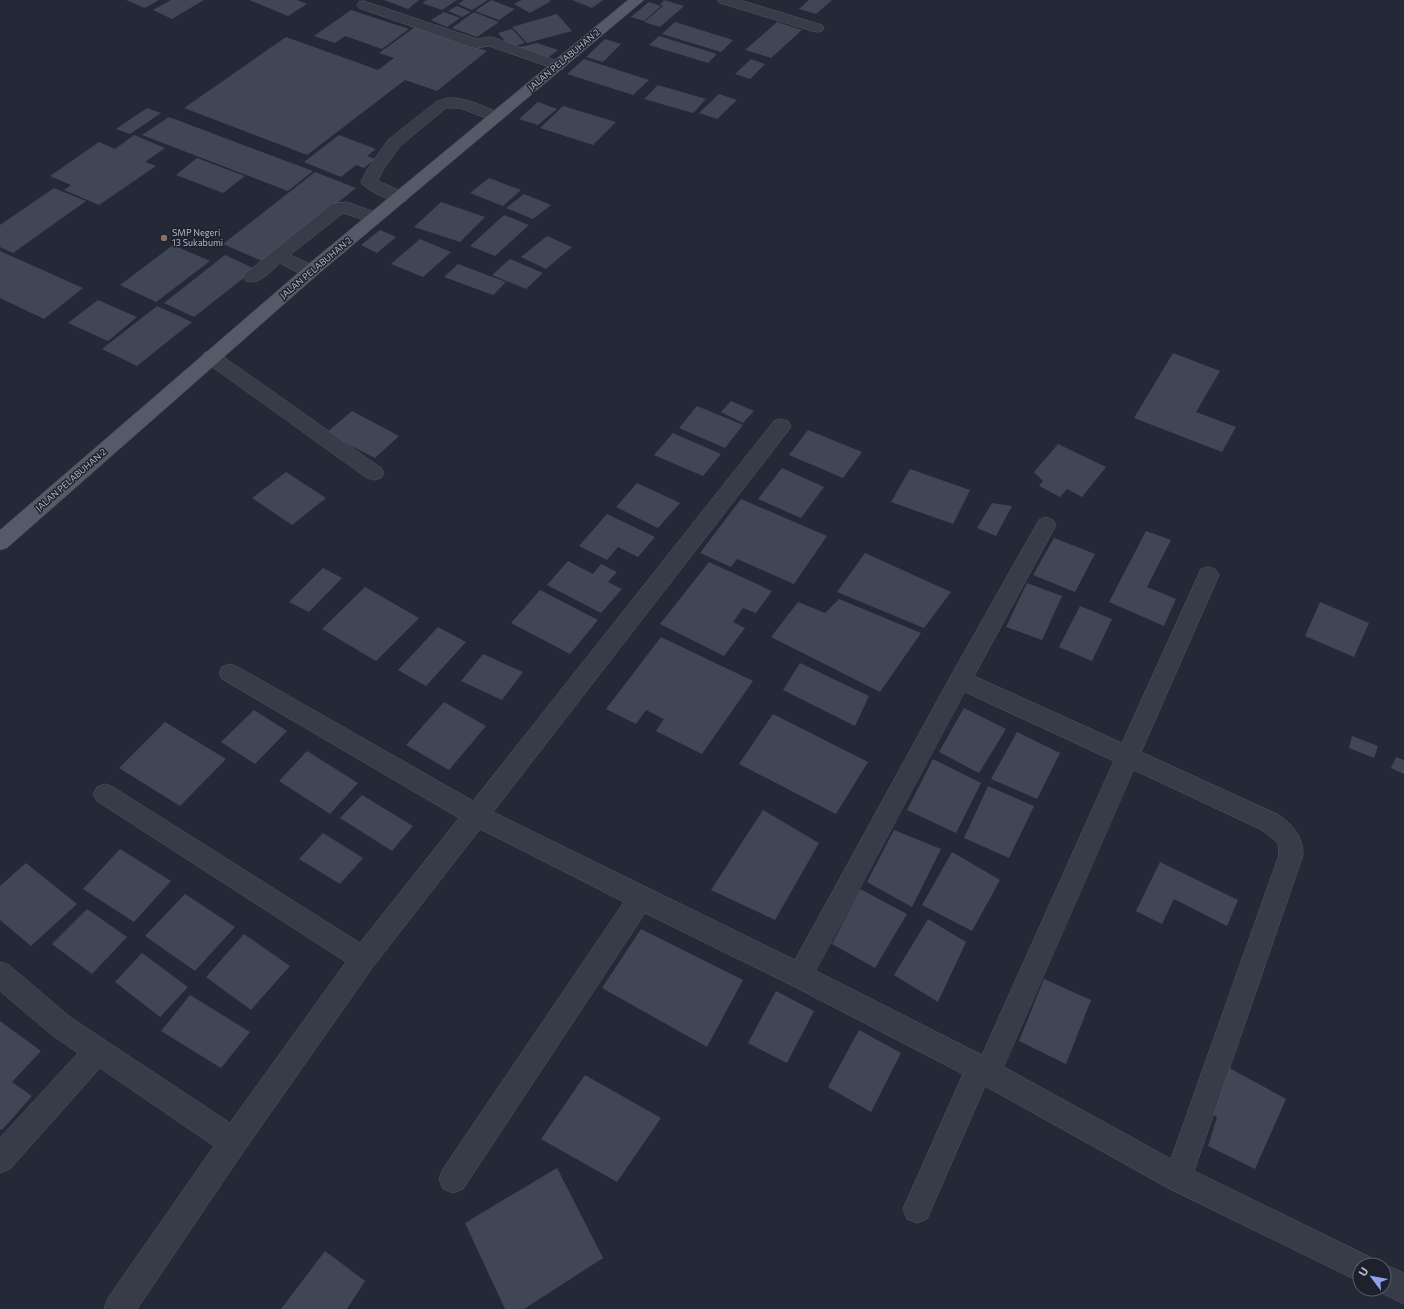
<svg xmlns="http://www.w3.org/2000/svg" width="1404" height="1309" font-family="Commissioner,sans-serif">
<rect width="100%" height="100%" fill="#242937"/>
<path fill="#414657" d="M126,0H159L145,8Z
M171,0H204L172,19L153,10Z
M249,0H297L307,4L288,16Z
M384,0H419L408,9Z
M427,0H457L442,10L422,3Z
M464,0H488L472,10L458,4Z
M491,0L515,9L499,20L475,11Z
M522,0H549L551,1L530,13L514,4Z
M572,0H603L592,8Z
M664,0L684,6L660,27L644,22L663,6L660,5Z
M809,0H832L816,14L799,9Z
M649,2L661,6L644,21L631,17Z
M457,6L471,12L462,17L448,11Z
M351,10L409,29L382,49L345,36L335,43L314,36Z
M444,12L460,18L447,27L431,20Z
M474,12L499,22L477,37L452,28Z
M557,14L572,31L527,43L512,27Z
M675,22L733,40L721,52L662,34Z
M777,22L802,30L771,58L745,50Z
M415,27L487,51L437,91L405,80L307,155L184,108L286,37L378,70L394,58L379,53Z
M512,29L525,43L510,47L498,33Z
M659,36L717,54L708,63L649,45Z
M605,39L621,44L603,62L586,57Z
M537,43L558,50L546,59L516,48Z
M584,59L649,80L633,95L567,74Z
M751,59L765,64L750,79L735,74Z
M658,85L706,99L693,113L644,99Z
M719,94L737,100L717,119L699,113Z
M538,102L557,109L538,125L519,119Z
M563,106L616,122L593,145L540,128Z
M147,108L161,113L130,134L116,129Z
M169,117L313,171L288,191L142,135Z
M134,135L165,148L145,162L156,166L99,205L64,190L71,185L50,176L99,142L115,149Z
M339,135L376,149L367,156L375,159L364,168L356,165L341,177L304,162Z
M197,158L245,176L223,193L176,175Z
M315,172L356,188L264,262L223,244Z
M489,178L521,190L503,206L470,193Z
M54,188L86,201L13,253L0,247V225Z
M524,194L551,205L533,219L506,208Z
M441,202L485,217L460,242L414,227Z
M504,215L529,225L495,256L470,246Z
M380,230L396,237L377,253L361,245Z
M547,236L572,247L546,269L521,257Z
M420,239L451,252L423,277L391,264Z
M173,245L210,261L156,302L120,285Z
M0,251L83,288L44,319L0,298Z
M225,255L255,269L194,317L164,303Z
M510,259L543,273L526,289L492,275Z
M458,264L506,282L493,295L444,277Z
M98,300L137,317L108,341L68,323Z
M157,306L192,322L137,366L102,349Z
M1173,353L1220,371L1196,412L1236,427L1222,452L1134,418Z
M731,401L754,411L743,423L721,412Z
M697,406L743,425L725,448L679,428Z
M352,411L399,436L375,458L326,433Z
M808,430L862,452L843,478L789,455Z
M673,433L721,454L703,476L654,455Z
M1058,444L1106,467L1082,497L1067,489L1060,497L1039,486L1043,481L1034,472Z
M782,468L824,487L801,518L758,499Z
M910,469L970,490L953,524L891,502Z
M286,472L326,498L292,525L252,498Z
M637,483L680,503L658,528L616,507Z
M741,499L827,536L794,584L737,559L731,567L700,553Z
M992,503L1012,506L996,536L977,528Z
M607,514L655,537L638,557L618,547L607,560L579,546Z
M1146,531L1171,540L1147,587L1176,599L1164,626L1109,602Z
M1054,538L1095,554L1075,592L1033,575Z
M865,553L951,592L924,628L837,592Z
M568,561L593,574L601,564L617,572L608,582L622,589L601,613L547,585Z
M709,562L772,591L756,613L743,608L733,622L745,628L724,656L660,624Z
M323,568L342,578L309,612L289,602Z
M1027,583L1062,596L1042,640L1006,627Z
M365,587L419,618L376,661L322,629Z
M540,590L598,620L570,654L511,623Z
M839,599L921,633L880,692L771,637L798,602L825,613Z
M1320,602L1369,623L1354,657L1305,636Z
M1080,606L1112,619L1092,661L1059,647Z
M438,627L466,642L426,686L398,670Z
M661,637L753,681L702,754L656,731L664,719L646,710L636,724L606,709Z
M483,654L523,672L502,700L461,681Z
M800,663L869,696L855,726L783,690Z
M444,702L486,726L449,770L406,745Z
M964,708L1006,729L979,773L939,752Z
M254,710L287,731L255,764L221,742Z
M773,714L868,762L836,814L739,764Z
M165,722L226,759L180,806L119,768Z
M1017,732L1060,753L1037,799L991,779Z
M1352,736L1378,746L1374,758L1349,748Z
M307,751L358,783L330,814L279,781Z
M1396,757L1404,760V774L1391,768Z
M933,759L981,783L956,833L907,810Z
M988,786L1034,806L1009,858L964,838Z
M362,795L413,826L392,851L340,818Z
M763,810L819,843L775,920L711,890Z
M894,830L941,849L912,907L867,882Z
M323,833L363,858L340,884L299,859Z
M120,849L171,881L134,922L83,889Z
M952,852L1000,880L972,931L922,905Z
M1160,862L1238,900L1227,926L1174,899L1162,924L1136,911Z
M26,863L77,904L31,946L0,920V886Z
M860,889L907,914L875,968L832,944Z
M185,894L235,927L195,971L145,936Z
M87,909L127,937L92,974L52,944Z
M928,919L966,942L938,1002L894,975Z
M641,929L743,980L707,1047L602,988Z
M244,934L290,966L251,1010L206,977Z
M142,953L188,987L160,1017L115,982Z
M1044,979L1091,1000L1066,1064L1019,1041Z
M776,991L814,1011L787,1063L748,1043Z
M190,995L250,1032L221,1068L161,1031Z
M0,1021L41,1051L12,1082L32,1096L2,1130L0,1129Z
M859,1030L901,1053L871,1112L828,1087Z
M1222,1064L1286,1099L1255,1169L1208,1146L1217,1117L1206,1111Z
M585,1075L661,1118L617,1182L541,1139Z
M557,1168L603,1258L524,1309H505L465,1223Z
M325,1251L365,1281L347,1309H281Z"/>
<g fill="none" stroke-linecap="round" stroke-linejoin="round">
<defs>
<path id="minor" d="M718,0H740L822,25L824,28L822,31L817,32L812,31L720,3Z
M364,1L477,39L490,37L495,38L563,63L565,66L563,69L558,70L489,46L476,48L471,47L359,8L357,5L359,2Z
M448,98C467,97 484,107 502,114L504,117L502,120L496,122L460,108H446L400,146L383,170L378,181L406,193L408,197L406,201C393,204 373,193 363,185L361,182L367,170L388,140L436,102Z
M347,202L380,214L382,218L380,222L374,223L343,213L290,255L317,267L320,271L317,275C305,278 291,269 280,263C270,272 260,285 246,281L243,277L246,273L332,204Z
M211,351L218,353L381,468L384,473L381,478L374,480L367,478L204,361L202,357L204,353Z
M781,419L788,421L791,426L788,431L493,812L795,960L952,674L1039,520L1046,517L1053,520L1056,525L974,676L1122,743L1201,569L1208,567L1215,569L1219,575L1141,752L1279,815C1293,825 1303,837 1303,855L1194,1171L1370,1257L1374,1265H1360V1282L1350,1277L1168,1188L985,1086L927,1219L917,1223L907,1219L903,1209L963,1074L791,985L645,913L463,1189L453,1193L443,1189L439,1179L443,1169L624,902L480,829L372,968L243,1152L137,1309H104L108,1298L214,1146L100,1068L10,1169L0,1173V1138L78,1053L52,1035L0,991V962L9,965L70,1017L230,1123L346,962L97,801L93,794L97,787L105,784L113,787L360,943L459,818L222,679L219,673L222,667L230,664L238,667L473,801L774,421ZM965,692L1114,761L982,1055L816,971ZM1134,770L1262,830L1278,843L1279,855L1171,1159L1004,1067Z
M1384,1264L1404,1273V1304L1374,1289H1384V1265H1382Z"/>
<path id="major" d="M628,0H644L317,275L7,548L0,550V530L305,267Z"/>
</defs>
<use href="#minor" stroke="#535663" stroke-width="1"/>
<use href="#major" stroke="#414451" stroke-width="1"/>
<use href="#minor" fill="#383b48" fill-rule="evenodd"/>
<use href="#major" fill="#565a68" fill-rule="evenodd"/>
</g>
<circle fill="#8d6e63" stroke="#1d202d" stroke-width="1.5" cx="164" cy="238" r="4"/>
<g text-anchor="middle" stroke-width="3" stroke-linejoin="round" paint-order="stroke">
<g font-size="9" fill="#b3b6c4" stroke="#1d202d">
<text transform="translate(564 60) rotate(-40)" y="3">JALAN PELABUHAN 2</text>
<text transform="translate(316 268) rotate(-40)" y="3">JALAN PELABUHAN 2</text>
<text transform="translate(71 480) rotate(-41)" y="3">JALAN PELABUHAN 2</text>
</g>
<g font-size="9" fill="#b3b6c4" stroke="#1d202d" text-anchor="start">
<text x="172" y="236">SMP Negeri<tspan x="172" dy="10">13 Sukabumi</tspan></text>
</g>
</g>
<g transform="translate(1372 1277) rotate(302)"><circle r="19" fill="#1d202d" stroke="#595c69"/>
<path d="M0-3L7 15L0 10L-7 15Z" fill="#90a1eb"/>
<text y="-6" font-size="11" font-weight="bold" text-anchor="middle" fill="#b3b6c4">U</text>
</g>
</svg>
